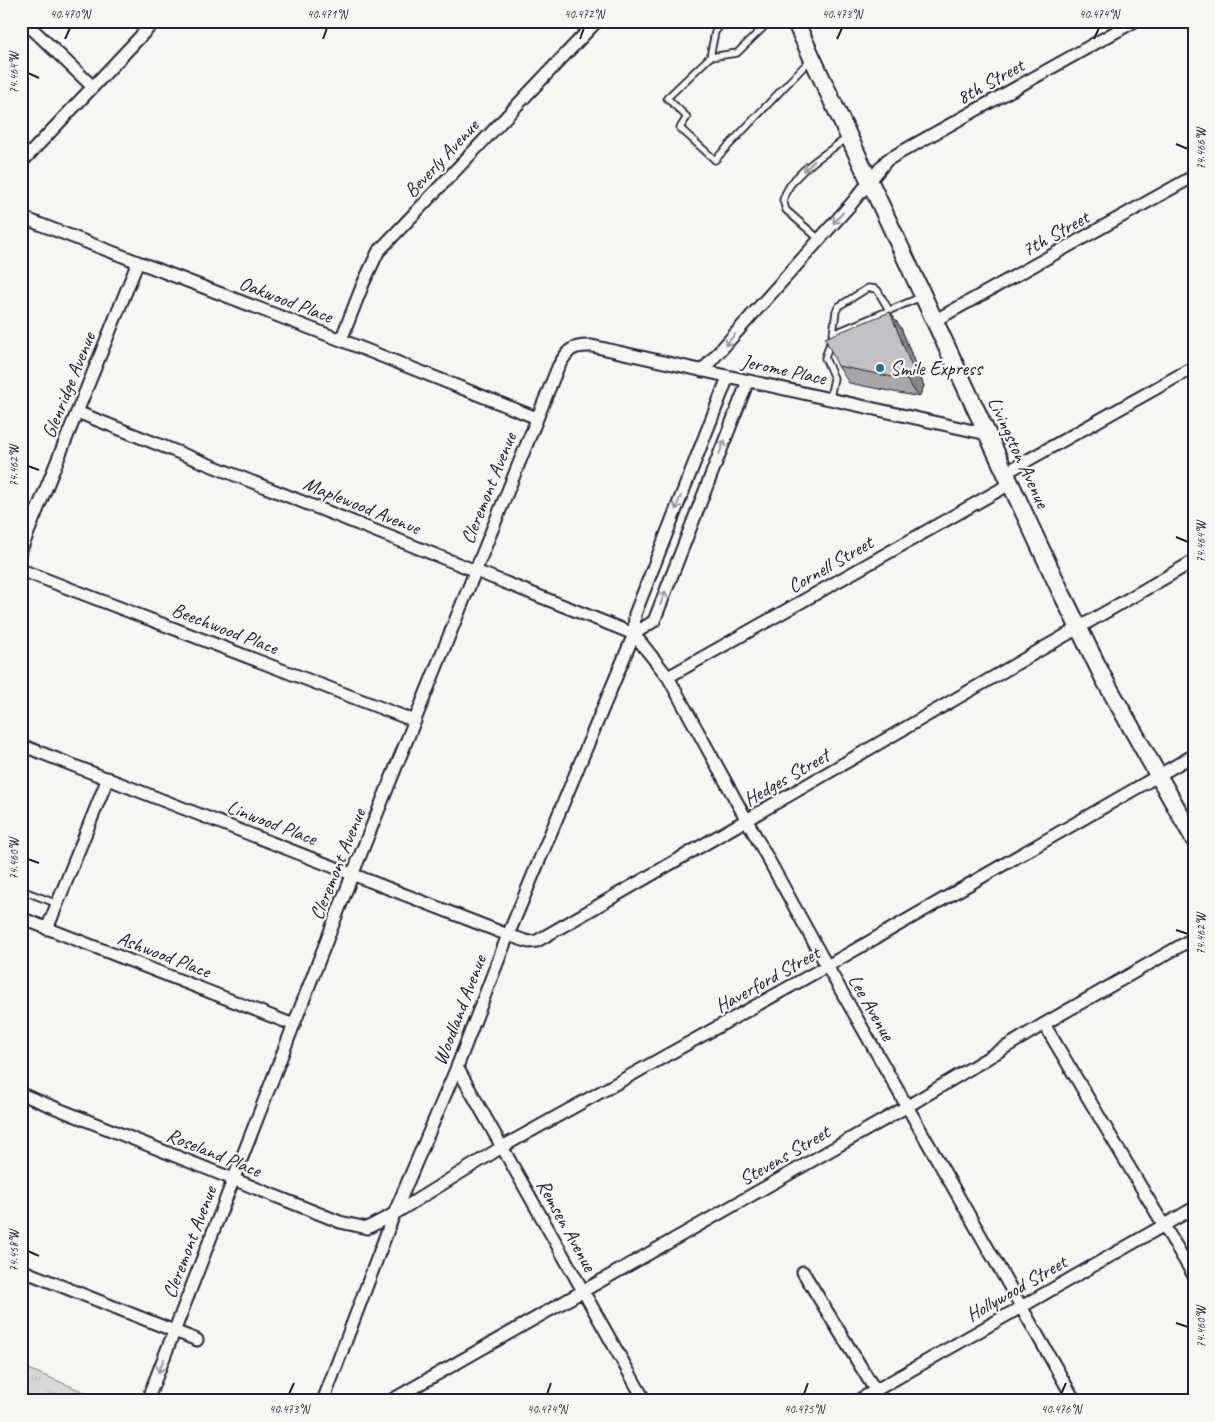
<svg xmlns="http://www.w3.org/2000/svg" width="1215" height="1422" font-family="Caveat,sans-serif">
<defs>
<pattern id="park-tufts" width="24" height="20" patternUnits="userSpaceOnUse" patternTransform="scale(1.25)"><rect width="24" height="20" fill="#d7d7d7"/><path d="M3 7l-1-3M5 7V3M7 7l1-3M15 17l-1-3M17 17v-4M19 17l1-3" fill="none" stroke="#b8b8b9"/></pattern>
</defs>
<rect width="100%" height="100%" fill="#f6f6f2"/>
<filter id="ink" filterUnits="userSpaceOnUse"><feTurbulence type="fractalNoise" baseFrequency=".02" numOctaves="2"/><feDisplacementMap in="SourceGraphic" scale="10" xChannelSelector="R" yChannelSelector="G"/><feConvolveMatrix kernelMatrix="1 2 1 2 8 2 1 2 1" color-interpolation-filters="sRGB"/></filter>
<g filter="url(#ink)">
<path fill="url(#park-tufts)" stroke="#7c7c89" d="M21,1366L107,1401H21Z"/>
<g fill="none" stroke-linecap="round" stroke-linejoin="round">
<defs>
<path id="service" d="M724,21L715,32L710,57L737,53L770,21
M710,57L667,98L687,117L680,128L715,160L810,60
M819,239L786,210L783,200C790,174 825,154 847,138
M833,334L836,311L839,306L868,288L876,289L878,291L889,310
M830,398L834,378L825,358L833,334L921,297
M21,890L58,904"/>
<path id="minor" d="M24,21L93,87
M21,163L155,21
M21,217L341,340L537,418
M934,321L1194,176
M341,340L363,284L378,252L597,21
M702,371L852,203L887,160L1135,21
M77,412L634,634L668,677L827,966L1075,1401
M1005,473L1194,367
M21,550L138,262
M21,570L415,721
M634,634L654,621L748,381
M668,677L1010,484
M21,745L508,935L529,942L537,941L1194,561
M21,918L294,1025
M47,929L108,778
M1044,1024L1194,1276
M457,1067L645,1401
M21,1094L340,1222L367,1228L394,1214L502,1147L827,966L1194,755
M21,1270L197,1340
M803,1272L875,1390
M147,1401L353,873L558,367C568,350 571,345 592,346L987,434
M323,1401L394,1214L457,1067L508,935L634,634L635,614L728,377
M390,1401L908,1106L1044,1024L1194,938
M857,1401L1194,1208
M1189,1401L1194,1398"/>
<path id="secondary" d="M795,21L1060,590L1104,679L1194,839"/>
</defs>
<use href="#service" stroke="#22223b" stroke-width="9"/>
<use href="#minor" stroke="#22223b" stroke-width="15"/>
<use href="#secondary" stroke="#22223b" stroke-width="20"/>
<use href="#service" stroke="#f6f6f2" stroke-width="5.5"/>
<use href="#minor" stroke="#f6f6f2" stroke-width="11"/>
<use href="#secondary" stroke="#f6f6f2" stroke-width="16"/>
</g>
<path fill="#a7a7a9" stroke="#22223b" d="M890,312L901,328L924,386L919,397L849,383L838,366Z"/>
<path fill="#888889" stroke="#22223b" d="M890,312L901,328L924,386L919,397L907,380Z"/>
<path fill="#c2c2c4" stroke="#22223b" d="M890,312L913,370L907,380L838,366L825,338Z"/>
<defs><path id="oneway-shaft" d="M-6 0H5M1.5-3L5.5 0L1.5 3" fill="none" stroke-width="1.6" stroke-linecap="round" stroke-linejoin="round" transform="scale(1.25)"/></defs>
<g stroke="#9797a0">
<use href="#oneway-shaft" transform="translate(809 166) rotate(138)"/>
<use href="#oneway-shaft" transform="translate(838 218) rotate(133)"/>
<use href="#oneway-shaft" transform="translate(730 340) rotate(131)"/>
<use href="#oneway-shaft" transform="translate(722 447) rotate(-69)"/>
<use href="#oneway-shaft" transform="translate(678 503) rotate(111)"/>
<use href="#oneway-shaft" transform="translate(663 598) rotate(-69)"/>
<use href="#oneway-shaft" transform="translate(161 1366) rotate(112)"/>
</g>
</g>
<path fill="none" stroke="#22223b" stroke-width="2" d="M65,39L70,28M323,39L327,28M580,39L584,28M837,39L842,28M1094,39L1099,28M28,73L39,78M1176,144L1188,149M28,466L39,470M1176,537L1188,542M28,859L39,863M1176,930L1188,934M28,1251L39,1256M1176,1323L1188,1327M289,1394L294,1383M547,1394L551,1383M804,1394L808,1383M1061,1394L1066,1383"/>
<circle fill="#1f6fb2" stroke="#f6f6f2" stroke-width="2" cx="880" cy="368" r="5"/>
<g text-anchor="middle" stroke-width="4.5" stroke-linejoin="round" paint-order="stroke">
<g font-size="20" fill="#22223b" stroke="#f6f6f2">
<text transform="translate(990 81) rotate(-29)" y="7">8th Street</text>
<text transform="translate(441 158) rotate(-47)" y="7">Beverly Avenue</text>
<text transform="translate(1055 233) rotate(-29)" y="7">7th Street</text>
<text transform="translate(286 299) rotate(21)" y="7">Oakwood Place</text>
<text transform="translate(784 369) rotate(12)" y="7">Jerome Place</text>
<text transform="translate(68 385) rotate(-68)" y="7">Glenridge Avenue</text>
<text transform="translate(1019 452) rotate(65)" y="7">Livingston Avenue</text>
<text transform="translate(488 488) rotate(-68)" y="7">Cleremont Avenue</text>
<text transform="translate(362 505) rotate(22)" y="7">Maplewood Avenue</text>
<text transform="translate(830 564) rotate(-30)" y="7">Cornell Street</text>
<text transform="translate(225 628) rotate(21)" y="7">Beechwood Place</text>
<text transform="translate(786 777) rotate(-30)" y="7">Hedges Street</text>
<text transform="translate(272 822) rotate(21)" y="7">Linwood Place</text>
<text transform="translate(337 864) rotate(-68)" y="7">Cleremont Avenue</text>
<text transform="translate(164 954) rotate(21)" y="7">Ashwood Place</text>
<text transform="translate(767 979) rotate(-29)" y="7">Haverford Street</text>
<text transform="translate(872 1007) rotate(60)" y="7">Lee Avenue</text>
<text transform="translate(459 1010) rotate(-69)" y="7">Woodland Avenue</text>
<text transform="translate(214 1152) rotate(22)" y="7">Roseland Place</text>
<text transform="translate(784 1155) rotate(-30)" y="7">Stevens Street</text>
<text transform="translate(567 1225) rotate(61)" y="7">Remsen Avenue</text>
<text transform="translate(189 1242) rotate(-69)" y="7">Cleremont Avenue</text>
<text transform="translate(1016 1288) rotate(-30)" y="7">Hollywood Street</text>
</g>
<g font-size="20" fill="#22223b" stroke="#f6f6f2" text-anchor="start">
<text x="890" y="375">Smile Express</text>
</g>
</g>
<rect width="1215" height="1422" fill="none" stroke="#f6f6f2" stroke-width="55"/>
<rect x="28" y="28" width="1160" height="1366" fill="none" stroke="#22223b" stroke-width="2"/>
<g font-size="12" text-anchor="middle" fill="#22223b">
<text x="70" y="18">40.470°N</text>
<text x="327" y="18">40.471°N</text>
<text x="584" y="18">40.472°N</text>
<text x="842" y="18">40.473°N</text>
<text x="1099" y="18">40.474°N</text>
<text transform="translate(14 73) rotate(-90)" y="4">74.464°W</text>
<text transform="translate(1201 149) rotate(-90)" y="4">74.466°W</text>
<text transform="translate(14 466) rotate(-90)" y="4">74.462°W</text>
<text transform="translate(1201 542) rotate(-90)" y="4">74.464°W</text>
<text transform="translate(14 859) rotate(-90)" y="4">74.460°W</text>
<text transform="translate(1201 934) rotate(-90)" y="4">74.462°W</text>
<text transform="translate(14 1251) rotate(-90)" y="4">74.458°W</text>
<text transform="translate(1201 1327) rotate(-90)" y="4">74.460°W</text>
<text x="289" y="1413">40.473°N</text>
<text x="547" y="1413">40.474°N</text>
<text x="804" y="1413">40.475°N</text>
<text x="1061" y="1413">40.476°N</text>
</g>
</svg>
